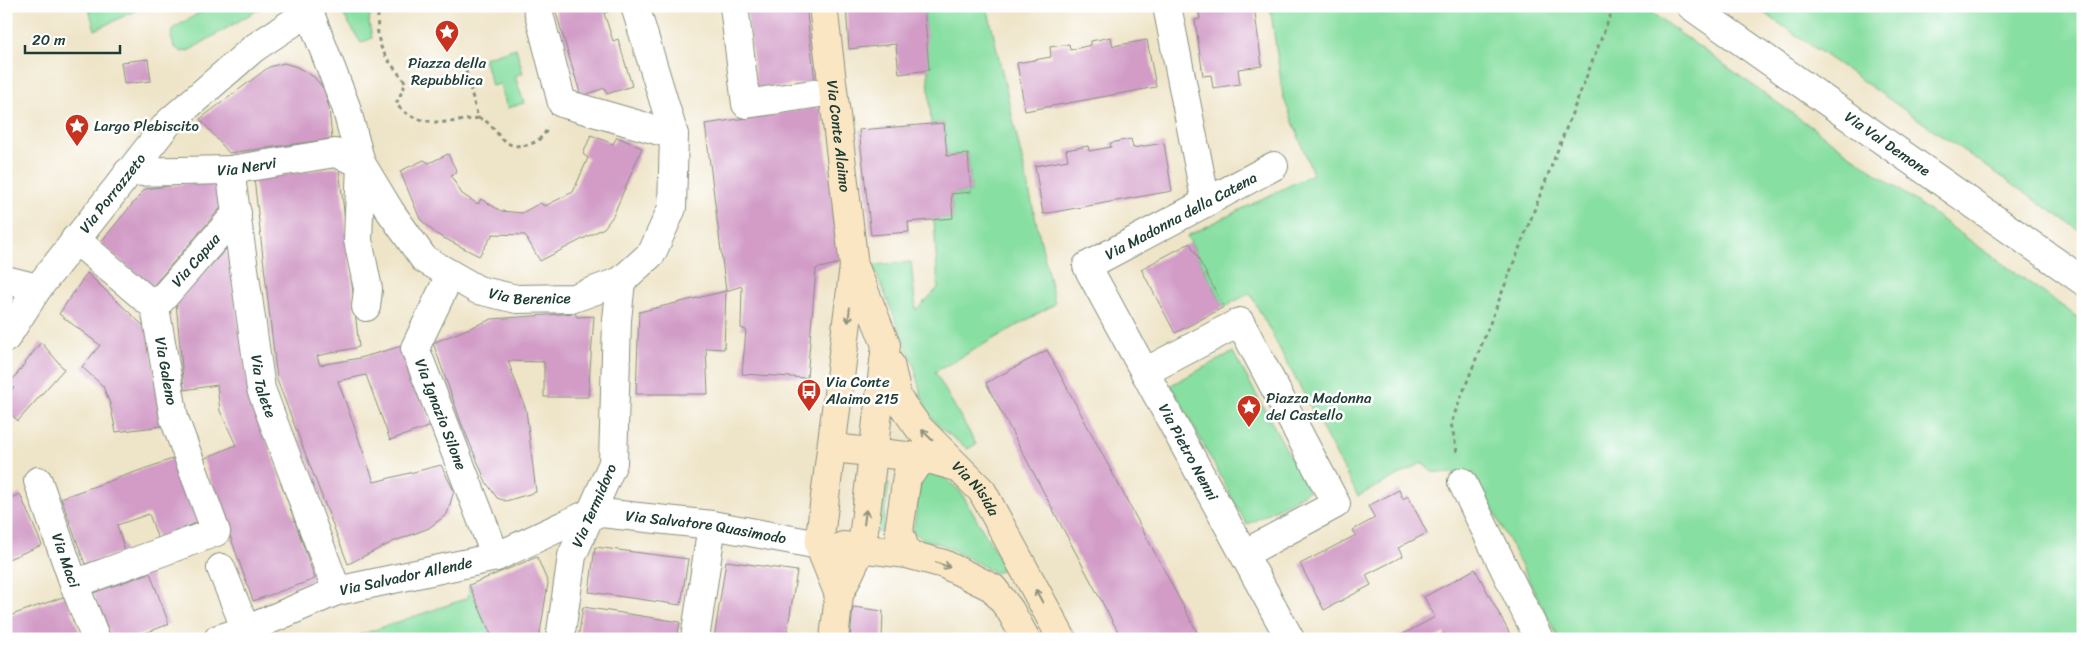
<svg xmlns="http://www.w3.org/2000/svg" width="2089" height="645" font-family="Sriracha,sans-serif">
<rect width="100%" height="100%" fill="#fff"/>
<filter id="ink" filterUnits="userSpaceOnUse"><feTurbulence type="fractalNoise" baseFrequency=".02" numOctaves="2"/><feDisplacementMap in="SourceGraphic" scale="10" xChannelSelector="R" yChannelSelector="G"/><feConvolveMatrix kernelMatrix="1 2 1 2 8 2 1 2 1" color-interpolation-filters="sRGB"/></filter>
<filter id="wash" filterUnits="userSpaceOnUse"><feTurbulence type="fractalNoise" baseFrequency=".0096" numOctaves="4" result="noise"/><feDisplacementMap in="SourceGraphic" scale="20" xChannelSelector="R" yChannelSelector="G"/><feGaussianBlur stdDeviation="1.12" result="paint"/><feColorMatrix in="noise" values="0 0 0 0 0 0 0 0 0 0 0 0 0 0 0 0 0 1.4 0 .05"/><feComposite in="paint" operator="in"/></filter>
<g filter="url(#wash)">
<rect width="100%" height="100%" fill="#eee4c7"/>
<path fill="#88dfa2" stroke="#548e6b" d="M88,6H145L95,30Z
M211,6H264L190,50L182,52L174,47L171,36L174,28Z
M338,6H371L369,23L372,38L361,43Z
M924,6H987L1055,304L935,372L976,444L968,449L939,427L929,414L921,395L914,365L873,265L911,262L916,310L938,288L934,219L953,218L951,194L971,192L968,154L947,156L944,123L931,124Z
M1270,6H1642L2083,321V622L2071,639H1559L1475,475L1432,472L1422,463L1358,496L1250,293L1224,307L1187,236L1313,174L1283,96Z
M1754,6H2083V233Z
M516,48L523,73L515,76L524,103L507,108L500,84L492,86L484,58Z
M1233,352L1309,491L1247,525L1171,385Z
M929,472L944,477L960,491L1005,568L996,573L943,545L922,539L913,532L921,479Z
M882,484H889L882,532H874Z
M469,585L493,639H348L468,598Z"/>
<g id="blocks">
<path fill="#d29cc7" d="M554,6H608L610,11L604,13L613,41L618,39L632,86L607,94L605,88L581,96Z
M746,6H806L815,82L757,89Z
M846,6H924L929,70L899,74L896,44L849,49Z
M1198,6H1254L1262,66L1238,69L1240,84L1213,88L1211,75L1203,76L1195,20L1200,19Z
M1111,37L1113,46L1147,40L1156,87L1025,111L1017,63L1051,57L1050,47L1069,44L1070,50L1091,45V41Z
M148,59L151,81L124,84L121,62Z
M284,63L297,67L314,77L324,89L329,108L332,139L229,153L200,119L269,67Z
M821,107L840,263L816,269L807,378L742,374L746,330L741,328L742,286L726,291L705,124Z
M944,123L947,156L968,154L971,192L951,194L953,218L908,222L909,232L871,235L859,130Z
M591,135L613,144L617,137L642,148L613,216L604,228L540,261L525,235L493,234L479,256L436,234L420,219L400,171L424,160L429,163L448,154L457,172L451,176L462,194L478,204L481,199L501,211L522,213L540,203L545,206L573,192L588,158L583,154Z
M1131,139L1133,148L1164,143L1172,191L1043,214L1035,166L1068,160L1066,150L1088,146L1089,151L1111,147L1110,143Z
M339,167L359,347L317,356L320,365L360,358L405,345L431,426L390,440L366,375L338,381L374,482L441,465L454,491L447,514L429,528L395,541L348,564L277,380L254,178Z
M222,179L225,203L152,287L100,243L145,189Z
M1190,243L1224,307L1175,333L1141,269Z
M227,248L248,387L315,579L253,601L203,459L236,445L220,411L217,385L184,390L176,303Z
M87,273L149,331L162,426L116,432L110,404L103,386L82,367L100,345L59,314Z
M726,291L724,349L706,348L708,394H636L639,312Z
M575,313L577,317L594,316L588,397H544V362L508,361L526,410L536,492L506,501L497,498L486,482L461,422L433,343L492,319Z
M41,342L64,369L18,421L6,409V397L14,387L10,383Z
M1047,350L1190,619L1201,639H1122L1088,576L986,383Z
M175,458L198,522L158,539L149,514L117,525L125,551L85,564L61,498Z
M1399,490L1403,499L1408,496L1427,533L1398,548L1403,556L1366,575L1371,585L1324,610L1300,564L1356,535L1353,530L1375,518L1368,506Z
M20,494L42,545L6,560V500Z
M595,547L688,559L681,605L589,592Z
M537,557L548,583L539,639H493L469,585Z
M726,561L797,571L786,639H714Z
M1475,569L1511,636L1506,639H1447L1444,633L1434,639H1394L1435,617L1424,597Z
M150,573L169,624L130,639H112L93,593Z
M66,596L82,639H6V617Z
M583,607L680,622L677,639H578Z
M853,607L883,611L882,639H850Z"/>
</g>
</g>
<g filter="url(#ink)">
<use href="#blocks" fill-opacity="0" stroke="#86907e" stroke-width="1"/>
<g fill="none" stroke-linecap="round" stroke-linejoin="round">
<defs>
<g id="street">
<path id="s1" d="M307,6L346,107L361,163L390,211L424,259L478,290L517,299L574,298L621,281L652,253L672,208L674,135L635,6"/>
<path d="M537,6L562,103L674,135"/>
<path d="M734,6L746,104L833,91"/>
<path d="M1167,6L1206,203"/>
<path id="s2" d="M1691,6L2083,281"/>
<path id="s3" d="M1274,166L1087,266L1290,639"/>
<path id="s4" d="M230,170L261,389L337,591"/>
<path id="s5" d="M128,172L230,170L335,153L361,163L358,240L368,289L366,307"/>
<path id="s6" d="M450,275L415,348L496,557"/>
<path d="M6,280L38,288"/>
<path id="s7" d="M155,307L237,213"/>
<path id="s8" d="M6,338L38,288L168,123L254,48L310,11"/>
<path d="M1145,372L1240,322L1336,504L1244,554"/>
<path id="s9" d="M38,481L74,584L96,639"/>
<path d="M1462,482L1539,639"/>
<path d="M221,568L246,630"/>
<path d="M74,584L216,532L174,418L155,307L75,239"/>
<path id="s10" d="M218,639L246,630L337,591L496,557L592,512L712,525L819,545"/>
<path id="s11" d="M560,639L572,556L613,463L617,320L621,281"/>
<path d="M695,639L712,525"/>
</g>
<g id="secondary">
<path id="s12" d="M823,6L854,266L819,545L839,595"/>
<path id="s13" d="M890,364L898,399L919,428L982,491L1062,639"/>
<path d="M833,448L925,458L957,467"/>
<path d="M843,546L907,554L944,564L993,588L1010,610L1026,639"/>
<path d="M907,554L899,531L907,476L925,458"/>
<path d="M834,639L839,595L862,547L886,345L856,270"/>
</g>
</defs>
<use href="#street" stroke="#86907e" stroke-width="30"/>
<use href="#secondary" stroke="#86907e" stroke-width="30"/>
<path stroke="#86907e" stroke-width="3" stroke-dasharray="4 4" stroke-linecap="butt" d="M379,6C374,47 382,52 406,83L396,104C417,128 449,123 478,118L463,60
M478,118C500,123 496,151 527,145C536,143 545,136 548,127
M1457,452L1451,423L1614,6"/>
<use href="#street" stroke="#fff" stroke-width="28"/>
<use href="#secondary" stroke="#fbe6c4" stroke-width="28"/>
</g>
<defs><path id="oneway-shaft" d="M-6 0H5M1.5-3L5.5 0L1.5 3" fill="none" stroke-width="1.6" stroke-linecap="round" stroke-linejoin="round" transform="scale(1.25)"/></defs>
<g stroke="#8d927c">
<use href="#oneway-shaft" transform="translate(849 315) rotate(96)"/>
<use href="#oneway-shaft" transform="translate(927 435) rotate(-136)"/>
<use href="#oneway-shaft" transform="translate(865 517) rotate(-83)"/>
<use href="#oneway-shaft" transform="translate(943 565) rotate(20)"/>
<use href="#oneway-shaft" transform="translate(1039 596) rotate(-118)"/>
</g>
</g>
<defs>
<symbol id="sight-pin" viewBox="-11 -11 22 30"><path d="M0 17L-7.5 6A9.5 9.5 0 1 1 7.5 6Z" fill="#c8321e" stroke="#fff"/><path d="M0-6L1.8-2.2L6-1.7L2.9 1.2L3.7 5.4L0 3.3L-3.7 5.4L-2.9 1.2L-6-1.7L-1.8-2.2Z" fill="#fff"/></symbol>
<symbol id="bus-pin" viewBox="-11 -11 22 30"><path d="M0 17L-7.5 6A9.5 9.5 0 1 1 7.5 6Z" fill="#c8321e" stroke="#fff"/><path d="M-5-6H5V4H4V6H2V4H-2V6H-4V4H-5ZM-3.5-4V0h7V-4ZM-3.5 1.2v1.5H-2V1.2ZM2 1.2v1.5H3.5V1.2Z" fill="#fff"/></symbol>
</defs>
<g fill-rule="evenodd">
<use href="#sight-pin" x="433" y="18" width="28" height="38"/>
<use href="#sight-pin" x="63" y="112" width="28" height="38"/>
<use href="#bus-pin" x="795" y="377" width="28" height="38"/>
<use href="#sight-pin" x="1235" y="393" width="28" height="38"/>
</g>
<g text-anchor="middle" stroke-width="5" stroke-linejoin="round" paint-order="stroke">
<g font-size="15" fill="#1f3d34" stroke="#fff" text-anchor="start">
<text x="447" y="68" text-anchor="middle">Piazza della<tspan x="447" dy="17">Repubblica</tspan></text>
<text x="94" y="131">Largo Plebiscito</text>
<text x="826" y="387">Via Conte<tspan x="826" dy="17">Alaimo 215</tspan></text>
<text x="1266" y="403">Piazza Madonna<tspan x="1266" dy="17">del Castello</tspan></text>
</g>
<g font-size="15" fill="#1f3d34" stroke="#fff">
<text dy="5" stroke="none"><textPath href="#s12" startOffset="131">Via Conte Alaimo</textPath></text>
<text dy="5" stroke="none"><textPath href="#s2" startOffset="240">Via Val Demone</textPath></text>
<text dy="5" stroke="none"><textPath href="#s5" startOffset="119">Via Nervi</textPath></text>
<text dy="5" stroke="none"><textPath href="#s8" startOffset="180">Via Porrazzeto</textPath></text>
<text transform="translate(1181 216) rotate(-28)" y="5">Via Madonna della Catena</text>
<text dy="5" stroke="none"><textPath href="#s7" startOffset="62">Via Capua</textPath></text>
<text dy="5" stroke="none"><textPath href="#s1" startOffset="396">Via Berenice</textPath></text>
<text transform="translate(166 371) rotate(80)" y="5">Via Galeno</text>
<text dy="5" stroke="none"><textPath href="#s4" startOffset="219">Via Talete</textPath></text>
<text dy="5" stroke="none"><textPath href="#s6" startOffset="152">Via Ignazio Silone</textPath></text>
<text dy="5" stroke="none"><textPath href="#s3" startOffset="424">Via Pietro Nenni</textPath></text>
<text dy="5" stroke="none"><textPath href="#s13" startOffset="155">Via Nisida</textPath></text>
<text dy="5" stroke="none"><textPath href="#s11" startOffset="139">Via Termidoro</textPath></text>
<text dy="5" stroke="none"><textPath href="#s10" startOffset="512">Via Salvatore Quasimodo</textPath></text>
<text dy="5" stroke="none"><textPath href="#s9" startOffset="84">Via Maci</textPath></text>
<text dy="5" stroke="none"><textPath href="#s10" startOffset="199">Via Salvador Allende</textPath></text>
</g>
</g>
<rect width="2089" height="645" fill="none" stroke="#fff" stroke-width="25"/>
<path d="M25 45v8h95v-8" fill="none" stroke="#1f3d34" stroke-width="2.5"/>
<text x="32" y="45" font-size="15" fill="#1f3d34" stroke="#ffffff" stroke-width="4" paint-order="stroke">20 m</text>
</svg>
